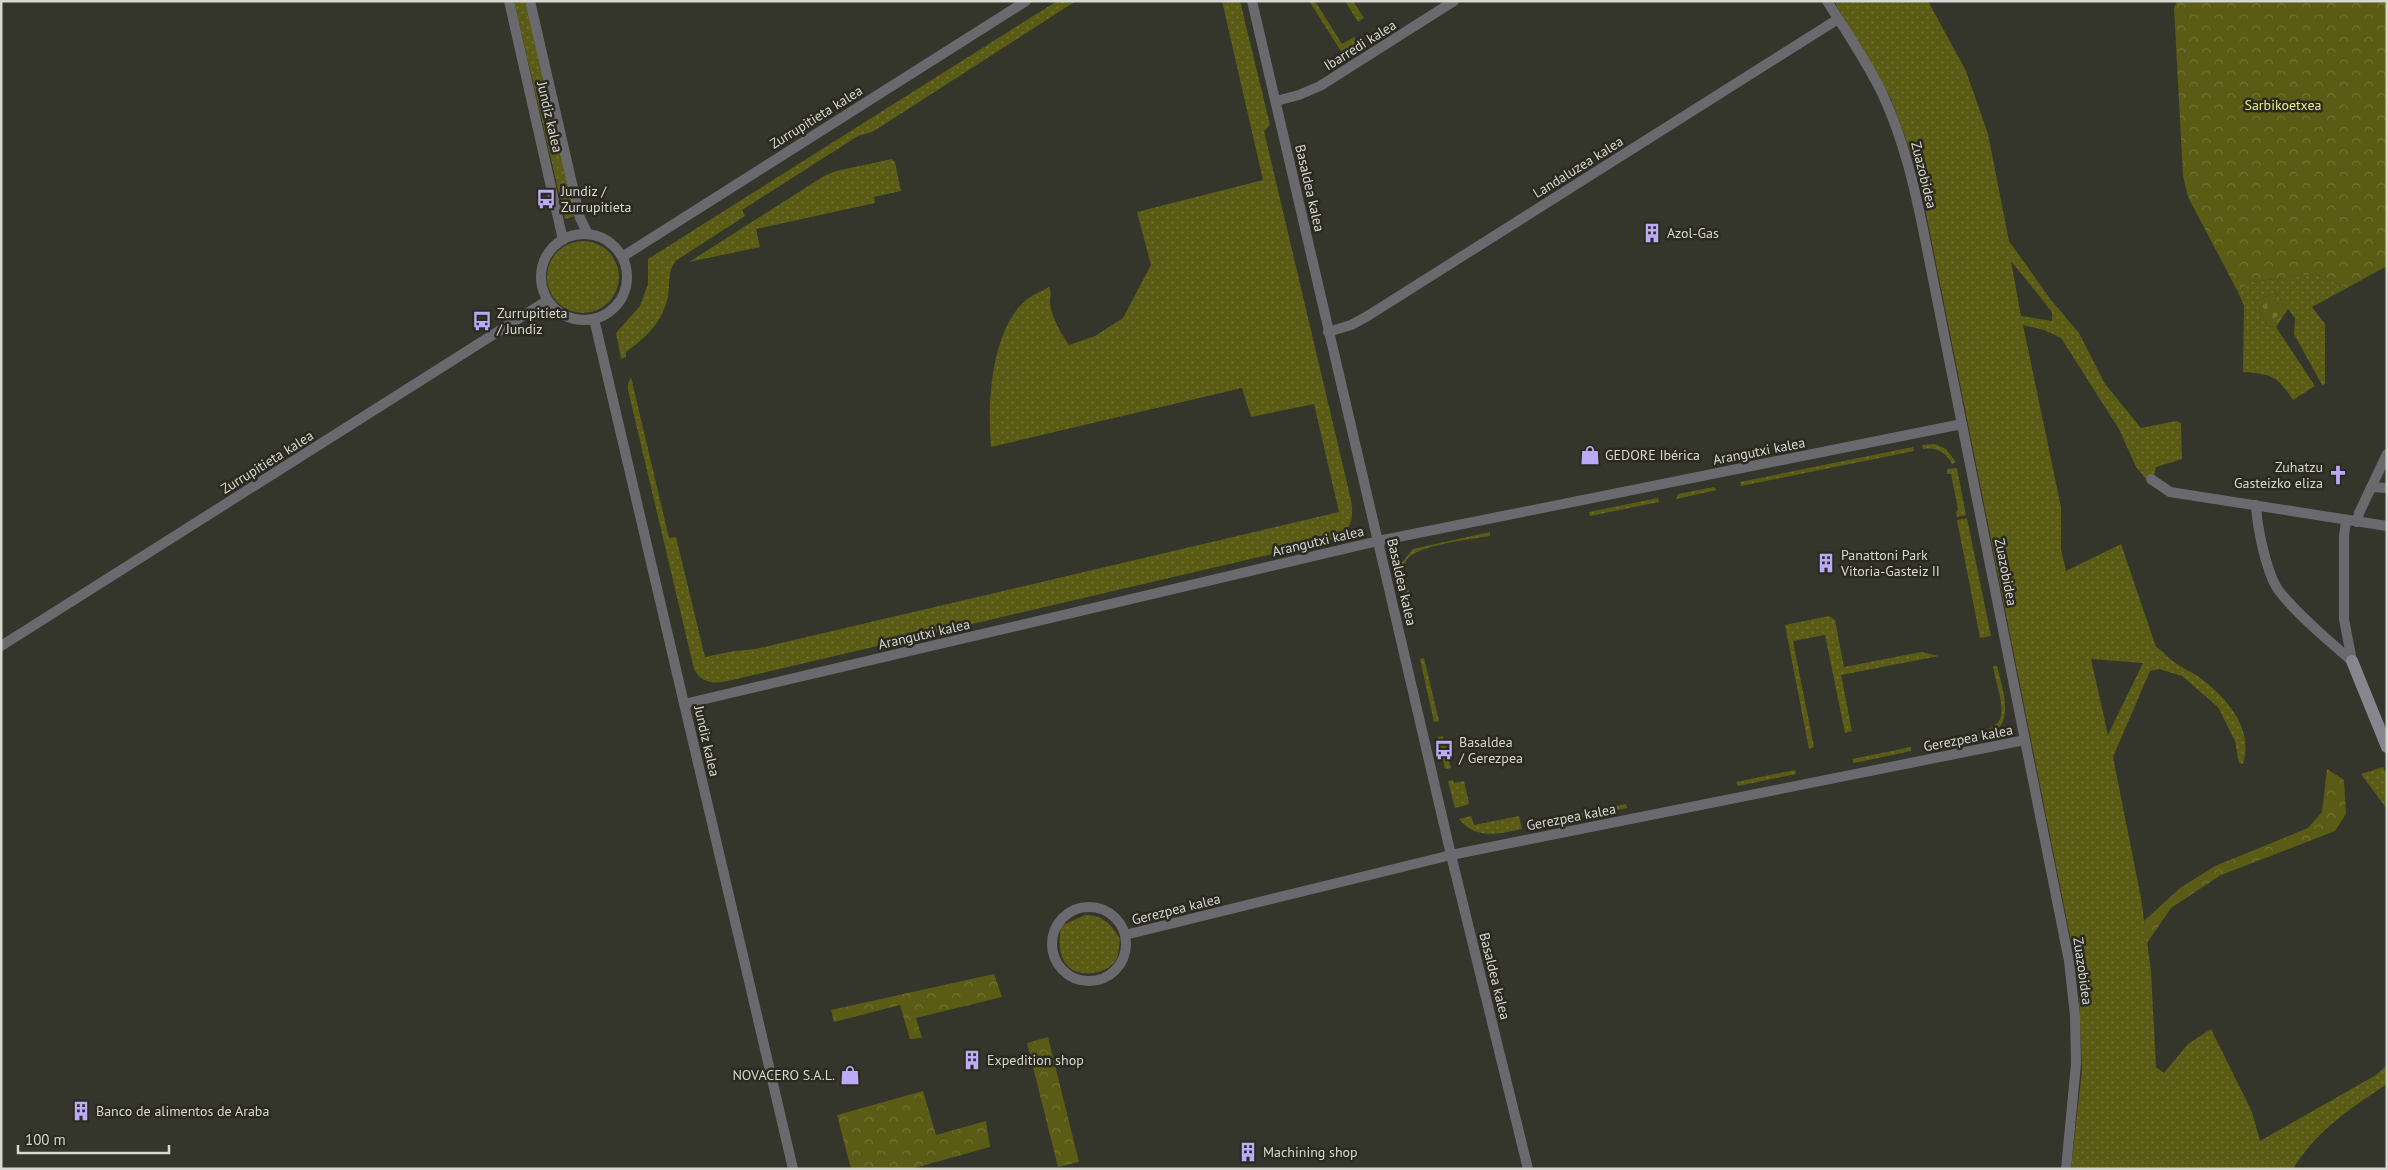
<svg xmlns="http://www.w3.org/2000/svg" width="2388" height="1170" font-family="'PT Sans',sans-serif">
<defs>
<pattern id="grass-dots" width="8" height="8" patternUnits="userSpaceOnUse" patternTransform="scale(1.25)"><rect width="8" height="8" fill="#5a5b14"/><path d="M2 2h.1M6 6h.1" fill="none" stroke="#717235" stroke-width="1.8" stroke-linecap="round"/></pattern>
<pattern id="forest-crowns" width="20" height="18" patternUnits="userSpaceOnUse" patternTransform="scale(1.25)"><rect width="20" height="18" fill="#5a5b14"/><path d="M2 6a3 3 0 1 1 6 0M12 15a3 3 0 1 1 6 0" fill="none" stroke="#717235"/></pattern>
<pattern id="cemetery-stones" width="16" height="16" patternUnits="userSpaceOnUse" patternTransform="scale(1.25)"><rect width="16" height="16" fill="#5a5b14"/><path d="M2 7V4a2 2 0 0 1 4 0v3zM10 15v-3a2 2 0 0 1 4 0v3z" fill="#717235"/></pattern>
</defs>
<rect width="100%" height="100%" fill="#34352b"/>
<path fill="url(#grass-dots)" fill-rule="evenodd" d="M514,1H525L575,216L565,219Z
M1057,1H1076L888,122L872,132L858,136L742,210L745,216L677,260C666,270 671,288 667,301C660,325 645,338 626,352V357L621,359L616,333L640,306L648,284V259Z
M1222,1H1240L1270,125L1264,131L1351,500C1354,517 1352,529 1336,539L728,681C714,684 701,683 694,669L628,390V384L631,377L669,538L676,537L705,657L734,651L756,649L1339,512L1314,404L1251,417L1242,388L991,447C987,404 991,330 1026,300C1032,295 1042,291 1049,287C1052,294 1050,297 1050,303C1051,316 1062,335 1069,345L1095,336L1123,318L1151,265L1137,212L1263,180Z
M1309,1H1315L1342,44L1354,37L1359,46L1344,56Z
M1345,1H1353L1364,18L1358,22Z
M1834,1H1928L1966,71L1988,134L2009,241L2051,300L2079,333L2105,384L2141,428L2176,421L2181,423L2182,459L2156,467L2152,486L2136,467L2119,429L2061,338L2044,330L2023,325L2061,507V549L2066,571L2121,544L2156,647C2163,651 2167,657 2173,661C2181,668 2191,671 2199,677C2227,698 2254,728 2243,764L2239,763L2235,741L2218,707L2182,676L2159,669L2150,671L2113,757L2141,898L2151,971L2156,1067L2164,1073L2188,1044L2211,1029L2252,1112L2260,1141L2376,1075L2387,1065V1084C2350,1109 2317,1130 2293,1169H2071L2082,1070L2078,976L1921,188L1907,142L1891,99ZM2011,261L2052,312V321L2021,316ZM2091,659L2143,663L2108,735Z
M892,159L895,162L901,191L874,197L875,203L756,229L760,247L689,262L824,176L836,171Z
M547 277a36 36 0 1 1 72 0a36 36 0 1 1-72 0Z
M2316,274L2347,288L2312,307L2325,324V384L2322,385L2294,334L2295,318L2275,292L2255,302L2268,326L2276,327L2315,386L2293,400C2277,376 2272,374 2243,372L2244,306L2238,292L2251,282Z
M1935,444L1946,449L1956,462L1952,464C1946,452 1936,447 1923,449L1922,445Z
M1913,447L1914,451L1741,486L1740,482Z
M1957,468L1966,515L1957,517L1956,513L1958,509L1951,474H1947V469Z
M1714,487L1717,490L1676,499L1678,494Z
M1658,498L1659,502L1590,516L1589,512Z
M1967,518L1991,636L1980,638L1957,520Z
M1490,532V536C1473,539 1414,545 1406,561C1401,570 1407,582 1409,592L1404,593L1400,565L1413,549Z
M1829,616L1835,620L1844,667L1921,652L1939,656L1841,675L1852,731L1845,733L1825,635L1793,641L1814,747L1809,749L1785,625Z
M1424,658L1439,721L1434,722L1420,659Z
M1993,666H1997C2002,688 2017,725 1987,736L1931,747L1928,743C1945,740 1997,736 2001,716C2004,705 1995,679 1993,666Z
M1443,736L1451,768L1445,769L1438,737Z
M1911,747V751L1854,763L1852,759Z
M2383,767L2387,775V809L2361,774Z
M1795,770L1796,774L1738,786L1736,782Z
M1453,780L1454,783L1464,781L1469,803L1467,805L1455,808L1448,781Z
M1626,804L1627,808L1558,822L1556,818Z
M1471,816L1474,825L1519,816L1522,829C1498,834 1476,840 1459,819Z
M1085,915C1103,915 1111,924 1120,939C1119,944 1119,953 1117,958C1113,966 1106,970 1098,972C1064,979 1056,955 1061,926Z"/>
<path fill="url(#forest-crowns)" d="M2177,1H2387V266L2347,288L2316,274L2251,282L2238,292L2188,197L2183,176L2174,8Z
M2275,292L2288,309L2276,327L2268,326L2255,302Z
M2327,769L2344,780L2346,814L2335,831L2221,875L2171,908L2147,943L2144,921L2180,888L2215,866L2308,828L2322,812Z
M994,974L1002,997L916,1018L922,1038L910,1039L900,1005L834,1022L831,1010Z
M1048,1037L1079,1162L1058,1167L1027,1043Z
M923,1091L936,1135L986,1121L990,1147L911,1169H851L837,1115Z"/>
<path fill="url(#cemetery-stones)" d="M2274,298L2284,312L2271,320L2262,306Z"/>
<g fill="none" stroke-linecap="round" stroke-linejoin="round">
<path stroke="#6a696e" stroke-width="10" d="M509,1L563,240
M530,1L580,218L588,234
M1252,1L1451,855L1528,1169
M1827,1C1846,31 1867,62 1882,93C1904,140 1915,189 1925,239L2069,961L2075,1016L2076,1064L2066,1169
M1276,101L1299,95L1320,86L1454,1
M541 277a43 43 0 1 1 86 0a43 43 0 1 1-86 0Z
M622,257L1026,1
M594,319L793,1169
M1328,332L1351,325L1366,317L1838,19
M2151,479L2170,492L2387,526
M2371,487L2387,488
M2256,505C2257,527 2266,570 2277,588C2292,610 2331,643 2352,661
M2346,520L2344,536V619L2352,661
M2357,522L2359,513L2387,454
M1,646L548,300
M684,704L1378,541L1962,424
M1052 944a37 37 0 1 1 74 0a37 37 0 1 1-74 0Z
M1125,935L1451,855L2025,740"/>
<path stroke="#87868e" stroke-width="12" d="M2352,661L2387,747"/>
</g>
<defs>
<symbol id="bus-bare" viewBox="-9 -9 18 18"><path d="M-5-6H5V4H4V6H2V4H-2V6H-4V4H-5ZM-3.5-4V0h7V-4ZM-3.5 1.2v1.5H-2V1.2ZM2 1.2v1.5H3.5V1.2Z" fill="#bbaaf6" stroke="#2a2a21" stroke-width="2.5" paint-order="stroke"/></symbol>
<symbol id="building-bare" viewBox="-9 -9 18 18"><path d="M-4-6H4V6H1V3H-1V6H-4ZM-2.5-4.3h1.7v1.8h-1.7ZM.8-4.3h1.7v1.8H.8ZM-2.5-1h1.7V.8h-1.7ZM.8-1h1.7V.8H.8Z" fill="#bbaaf6" stroke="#2a2a21" stroke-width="2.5" paint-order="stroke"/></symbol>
<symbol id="shop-bare" viewBox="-9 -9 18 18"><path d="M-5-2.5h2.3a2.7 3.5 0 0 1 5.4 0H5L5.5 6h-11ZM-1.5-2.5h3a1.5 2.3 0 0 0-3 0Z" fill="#bbaaf6" stroke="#2a2a21" stroke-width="2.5" paint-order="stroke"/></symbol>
<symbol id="church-bare" viewBox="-9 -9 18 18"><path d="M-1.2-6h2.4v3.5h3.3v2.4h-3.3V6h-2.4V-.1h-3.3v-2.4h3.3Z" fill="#bbaaf6" stroke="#2a2a21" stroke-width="2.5" paint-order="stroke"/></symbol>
</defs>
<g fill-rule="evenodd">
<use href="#bus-bare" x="532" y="185" width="28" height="28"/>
<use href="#building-bare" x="1638" y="219" width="28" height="28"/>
<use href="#bus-bare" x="468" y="307" width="28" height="28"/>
<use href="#shop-bare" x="1576" y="441" width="28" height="28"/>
<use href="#church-bare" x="2324" y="461" width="28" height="28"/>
<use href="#building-bare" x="1812" y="549" width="28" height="28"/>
<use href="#bus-bare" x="1430" y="736" width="28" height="28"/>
<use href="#building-bare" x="958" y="1046" width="28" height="28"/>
<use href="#shop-bare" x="836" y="1061" width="28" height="28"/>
<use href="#building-bare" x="67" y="1097" width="28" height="28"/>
<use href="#building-bare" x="1234" y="1138" width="28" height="28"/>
</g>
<g text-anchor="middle" stroke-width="5" stroke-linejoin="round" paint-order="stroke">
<g font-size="14" fill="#d8d8d2" stroke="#2a2a21">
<text transform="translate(1360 45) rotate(-32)" y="5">Ibarredi kalea</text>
<text transform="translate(550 117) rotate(77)" y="5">Jundiz kalea</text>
<text transform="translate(816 117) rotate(-32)" y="5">Zurrupitieta kalea</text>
<text transform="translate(1578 167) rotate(-32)" y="5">Landaluzea kalea</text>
<text transform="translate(1924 175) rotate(76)" y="5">Zuazobidea</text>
<text transform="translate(1310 188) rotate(77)" y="5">Basaldea kalea</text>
<text transform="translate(1759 451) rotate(-11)" y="5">Arangutxi kalea</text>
<text transform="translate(267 462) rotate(-32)" y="5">Zurrupitieta kalea</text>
<text transform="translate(1318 541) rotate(-13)" y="5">Arangutxi kalea</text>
<text transform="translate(2006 572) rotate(79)" y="5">Zuazobidea</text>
<text transform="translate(1402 582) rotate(77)" y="5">Basaldea kalea</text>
<text transform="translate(924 634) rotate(-13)" y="5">Arangutxi kalea</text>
<text transform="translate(1968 738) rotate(-11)" y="5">Gerezpea kalea</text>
<text transform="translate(707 741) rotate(77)" y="5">Jundiz kalea</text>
<text transform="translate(1571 817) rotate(-11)" y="5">Gerezpea kalea</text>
<text transform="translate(1176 909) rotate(-14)" y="5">Gerezpea kalea</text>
<text transform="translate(2083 971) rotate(82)" y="5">Zuazobidea</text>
<text transform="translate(1495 976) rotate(76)" y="5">Basaldea kalea</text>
</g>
<g font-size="14" fill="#eaec85" stroke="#2a2a21">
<text x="2283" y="110">Sarbikoetxea</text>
</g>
<g font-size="14" fill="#d8d8d2" stroke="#2a2a21" text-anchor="start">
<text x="561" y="196">Jundiz /<tspan x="561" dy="16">Zurrupitieta</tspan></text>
<text x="1667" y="238">Azol-Gas</text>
<text x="497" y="318">Zurrupitieta<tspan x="497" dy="16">/ Jundiz</tspan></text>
<text x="1605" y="460">GEDORE Ibérica</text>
<text x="2323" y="472" text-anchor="end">Zuhatzu<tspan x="2323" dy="16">Gasteizko eliza</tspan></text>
<text x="1841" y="560">Panattoni Park<tspan x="1841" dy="16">Vitoria-Gasteiz II</tspan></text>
<text x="1459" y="747">Basaldea<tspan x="1459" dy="16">/ Gerezpea</tspan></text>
<text x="987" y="1065">Expedition shop</text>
<text x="835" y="1080" text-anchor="end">NOVACERO S.A.L.</text>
<text x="96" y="1116">Banco de alimentos de Araba</text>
<text x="1263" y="1157">Machining shop</text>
</g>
</g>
<rect width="2388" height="1170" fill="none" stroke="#d8d8d2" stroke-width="5"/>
<path d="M18 1145v8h151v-8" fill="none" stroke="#d8d8d2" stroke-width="2.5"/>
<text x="25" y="1145" font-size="15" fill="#d8d8d2" stroke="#2a2a21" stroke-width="4" paint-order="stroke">100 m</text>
</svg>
